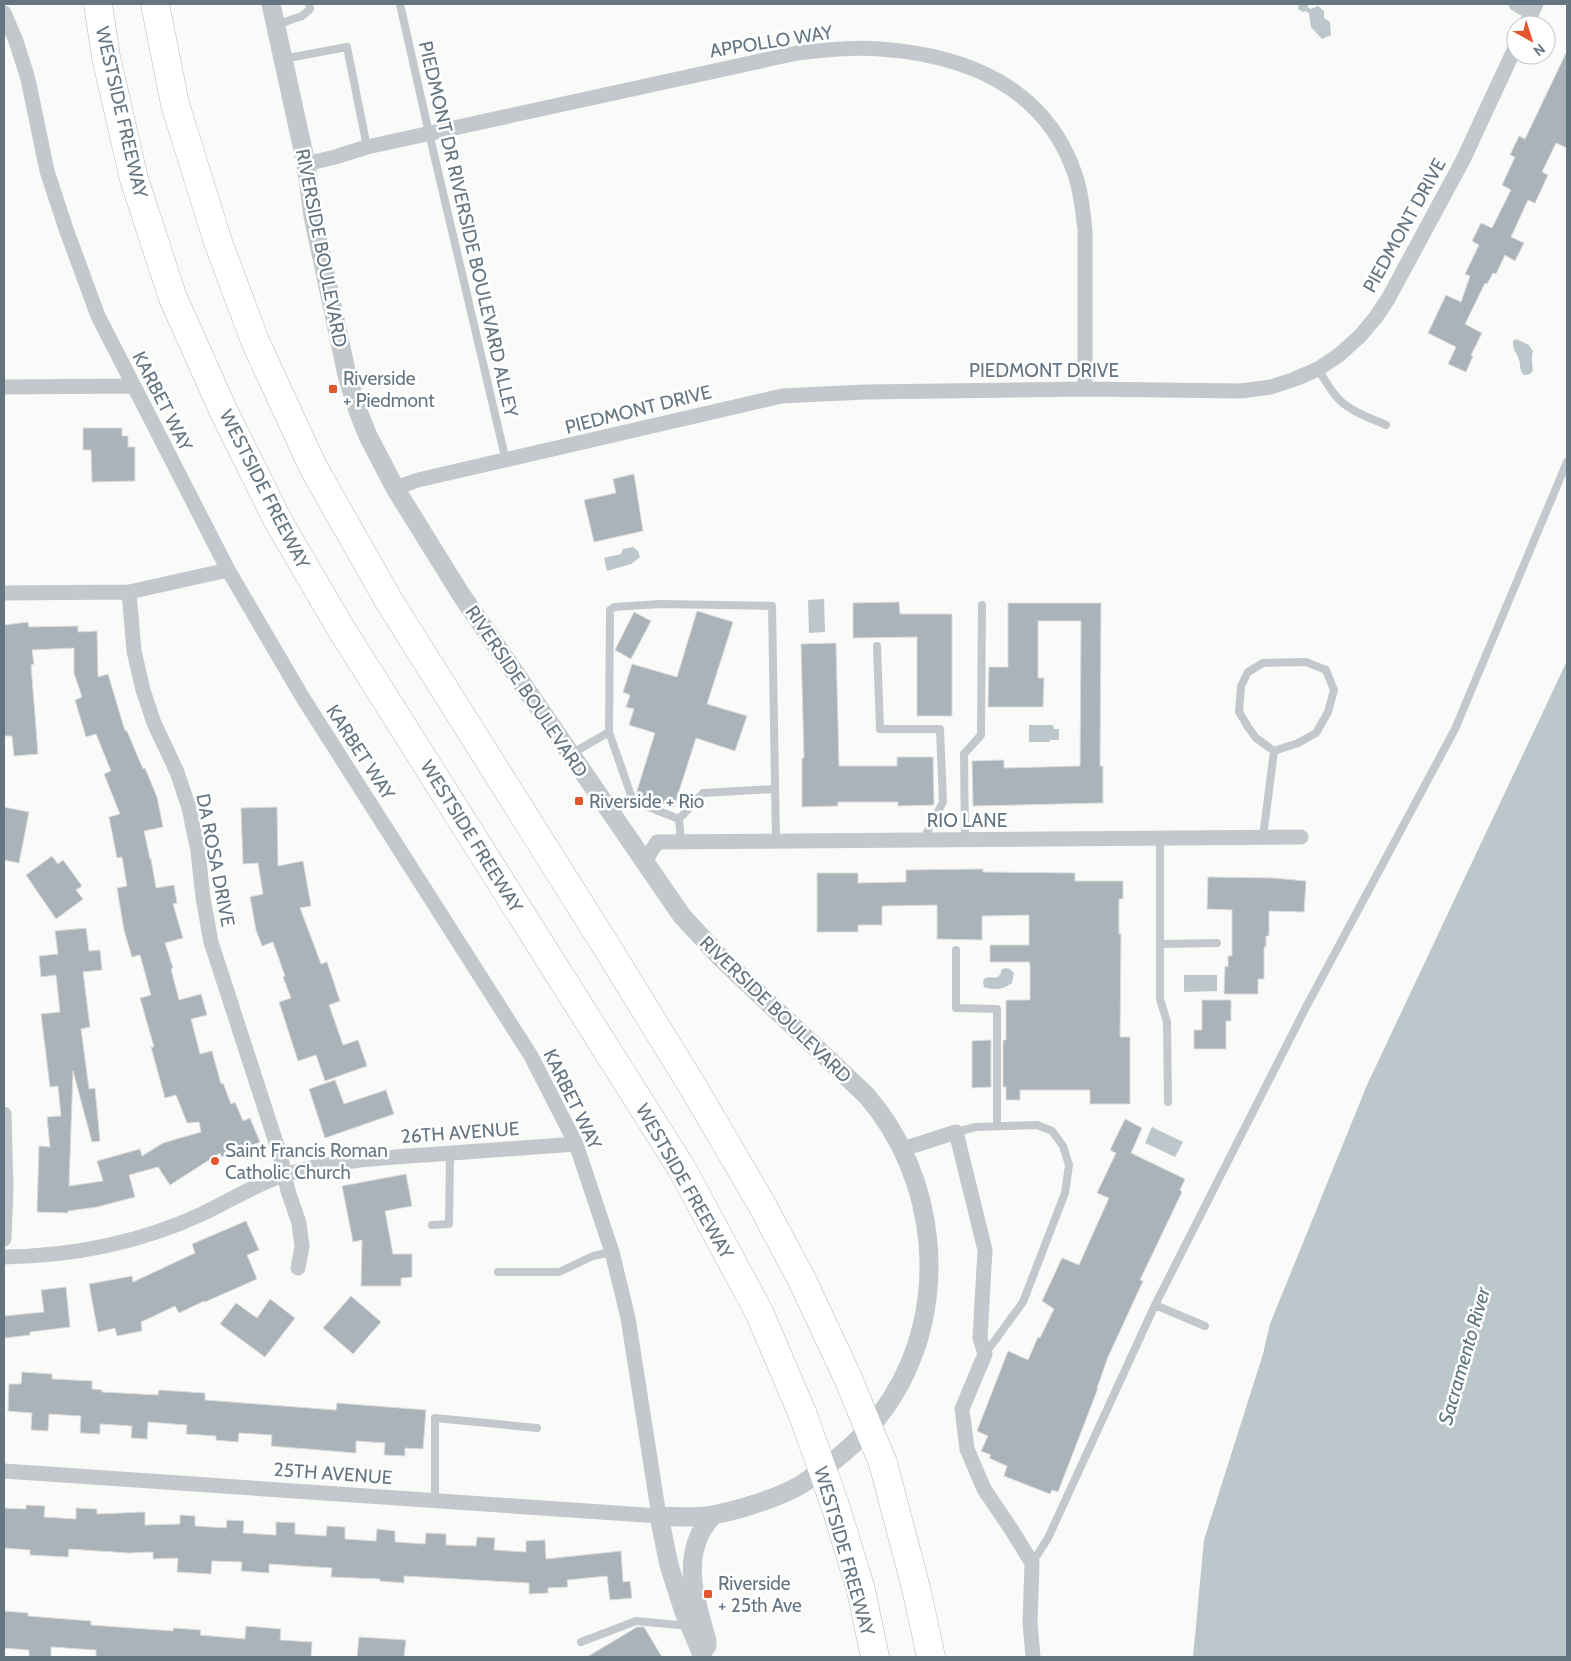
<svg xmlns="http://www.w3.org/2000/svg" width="1571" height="1661" font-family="Cabin,sans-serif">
<rect width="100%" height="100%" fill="#fafaf8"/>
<path fill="#bbc7cb" d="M1299,4H1308V7L1311,9L1318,6L1324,11V18L1330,22L1331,35L1322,39L1311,27L1309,13L1305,11L1303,12L1298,9Z
M1516,339L1529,345L1533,351C1532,354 1532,357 1532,360C1532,368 1536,375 1524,375C1519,370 1521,366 1519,360C1517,352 1513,352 1513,341Z
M633,547L638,551L640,557L631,564L607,571L604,558L621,554L623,549Z
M824,599L825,632L809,633L808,600Z
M1567,661V1657H1193L1204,1540L1263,1354L1270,1324L1367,1085Z
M1029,725H1053L1054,729H1059V740H1050V742H1029Z
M1005,968L1010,969L1014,973L1012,983C1004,989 994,991 984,987L983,982C985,974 992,979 998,977L1001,973V970Z
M1184,975H1217V991L1184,992Z
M1152,1127L1183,1142L1175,1157L1145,1143Z"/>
<path fill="#aab3b9" stroke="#dcdcda" d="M1567,51V148L1556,143L1542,172L1548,175L1535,203L1528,200L1511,237L1524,243L1515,261L1505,255L1496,274L1493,273L1487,284L1485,283L1465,324L1482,333L1471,355L1473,356L1466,372L1448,364L1456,347L1428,333L1446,295L1461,302L1470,276L1465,274L1479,245L1472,241L1481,223L1492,228L1511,190L1502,185L1515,157L1510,155L1519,136L1525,139Z
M83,428H122V436H128V447H135V481L92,482L91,450H83Z
M634,474L643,531L594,542L584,500L616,493L613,479Z
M899,602L900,614H952V716H917V637L853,638V603Z
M1008,603H1101L1100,766H1103V803L973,806L972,761L1004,760V768L1080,766L1081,621H1038V678H1044L1043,707H988L989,667H1008Z
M697,611L733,622L707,704L747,716L735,751L696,738L674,807L637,796L636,794L655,733L629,725L634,709L626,707L630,695L623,692L632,664L677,677Z
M634,612L651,621L631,659L615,650Z
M28,622L29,627L78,626V632L97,631L98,677L108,674L125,731H127L143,769L145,768L157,797L163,827L144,831L150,859H151L156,888L174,885L177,903L173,904L183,938L165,943L173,968L171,969L179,1000L201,994L207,1015L191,1019L200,1054L212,1051L221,1084L223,1083L231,1104L235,1102L243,1121L250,1118L260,1142L222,1157L220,1153L170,1185L158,1167L129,1175L135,1197L97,1207L68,1211V1213L37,1212L39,1146L50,1147L47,1117L61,1116L58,1086L50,1087L41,1014L60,1012L56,975L41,977L39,956L58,954L55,931L86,928L89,951L100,950L102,970L83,972L90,1027L81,1029L89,1089L95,1088L100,1141L92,1142L73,1071L69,1186L103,1181L97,1161L140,1149L142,1156L163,1143L201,1132L199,1122L187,1123L176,1095L165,1098L151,1047H154L140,998L151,995L140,955L132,957L124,930L117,888L127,886L122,857L117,858L109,817L120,814L104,774L111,771L96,734L86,737L75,700L82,697L74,673V648L32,650L34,664L31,665L38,754L14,756L12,736H4V625Z
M836,643L839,766H897V757H933L934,805L898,806V802H838V806L802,807V758H804L801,644Z
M4,807L29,812L19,863L4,860Z
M277,807L278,866L303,861L311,906L300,908L321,964L327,962L340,1001L329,1005L343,1045L358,1040L367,1066L325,1081L316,1055L298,1061L279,1002L291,998L283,977L285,976L273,942L262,946L256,930L250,897L263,894L258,863L243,864L241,808Z
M52,856L58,864L63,860L82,886L76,890L83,899L56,919L26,875Z
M983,869V872L1075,873V881H1123V899H1119V934H1121L1120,1037H1130V1104H1090V1090H1020V1100H1006V1087H1003V1040H1006V1000H1030V965L1029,962H990V945H1029V915L982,916V940L937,939V905L882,906V925H858V932H817V873H858V883L906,882V870Z
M1208,877L1274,878L1306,881L1304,912L1269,911V936H1266V947H1264V979H1258V994H1224L1225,966L1228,967V956H1232V910L1207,909Z
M1202,1000H1231V1021H1226V1049H1194V1030H1202Z
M991,1040V1087L972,1088V1041Z
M335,1080L344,1104L386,1090L394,1114L325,1138L309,1089Z
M1125,1119L1142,1128L1131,1153L1185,1179L1180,1190L1182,1192L1140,1280L1143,1281L1108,1357L1097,1388H1098L1058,1492L1052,1490L1050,1494L1004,1476L1007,1466L989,1458L991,1455L981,1451L988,1436L977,1431L1008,1351L1028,1360L1038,1337L1040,1338L1054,1309L1042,1301L1062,1258L1079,1265L1109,1198L1097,1193L1116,1153L1110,1150Z
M406,1174L412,1206L385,1211L393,1254H412V1277L401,1278V1286H361L362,1240L353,1242L342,1186Z
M246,1221L259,1250L247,1255L257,1279L205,1302L204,1301L179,1313L175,1306L141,1322L142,1331L117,1336L115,1328L98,1332L89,1284L132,1276L133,1282L195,1253L192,1244Z
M66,1287L70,1327L30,1332V1335L4,1338V1316L44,1312L41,1290Z
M351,1296L381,1322L353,1354L323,1328Z
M270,1299L295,1318L265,1357L220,1324L236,1303L257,1318Z
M22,1372L52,1374V1379L92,1381V1389L102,1390V1392L158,1395L159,1390L205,1393V1400L336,1410L337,1403L426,1410L423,1449L405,1448V1456L384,1455L385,1443L356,1441V1453L271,1446L272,1435L239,1433L238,1442L216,1440V1436L186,1434L187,1425L148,1422L147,1439L131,1438L132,1426L100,1424V1434L80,1433L81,1416L49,1414L48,1431L31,1430L32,1413L8,1411L9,1384H21Z
M26,1505L45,1506L44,1517L76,1519V1508L97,1509V1514L145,1512V1525L180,1524V1515L195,1516V1526L226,1528L227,1520L244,1521L243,1533L276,1535V1522L295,1523V1534L326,1536L327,1526L345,1527V1539L376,1541L377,1529L395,1531V1542L425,1544L426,1533L446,1534V1545L476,1546L477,1537L495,1538L494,1550L526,1552V1541L545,1540L546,1559L621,1551L623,1582L630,1581L632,1598L610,1600L607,1576L567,1580L568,1587L548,1588V1593L529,1594V1583L404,1576V1583L380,1581V1579L331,1577L332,1568L269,1564V1573L241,1571L242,1562L212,1561L211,1574L177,1572L178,1558L153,1559V1552L129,1553L69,1549L68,1557L30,1555V1550L4,1548V1508L26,1509Z
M4,1611L28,1613V1616L91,1621V1625L173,1631V1628L201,1630L200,1635L245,1639L246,1626L281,1629L280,1640L312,1642L311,1657H96V1650L51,1647V1657H29V1650L4,1648Z
M637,1627H644L662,1657H587Z
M359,1637L406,1640L404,1657H357Z"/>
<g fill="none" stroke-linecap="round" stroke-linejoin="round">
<defs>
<path id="motorway" d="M98,4L106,57L134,179L173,298L224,412L278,521L340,627L682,1169L759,1312L803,1415
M155,4L175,104L218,242L255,341L313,467L389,601L608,949L693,1087L761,1203L802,1280L847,1376
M883,1463L916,1588L931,1657
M836,1508L861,1590L875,1657"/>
</defs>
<use href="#motorway" stroke="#b4b9bd" stroke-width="29"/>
<path stroke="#c3c8cc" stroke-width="8" d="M400,4L429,133L506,461
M276,25L302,16L310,9L309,4
M283,59L347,47L367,147
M1318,369C1326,381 1334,398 1347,406C1359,415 1373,419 1386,425
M877,646L880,729H940L943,802L923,840
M1306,662L1326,670L1334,690L1328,712L1316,733L1298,743L1274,751L1256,738L1248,727L1239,712L1241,686L1248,672L1263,663Z
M571,754L609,732
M775,789L703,793L679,819L633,801L609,732L610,610L614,607L660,604L772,606L776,842
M679,819L681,842
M1263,837L1274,751
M1160,838V999L1167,1022L1168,1102
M965,840L964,754L981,735L982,605
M1160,944L1217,943
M956,950V1008L997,1009V1125
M956,1132L976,1127L1037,1125L1052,1131L1063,1146L1069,1165L1065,1193L1023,1302L985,1354
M432,1225L449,1224L450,1153
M498,1272H559L593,1256L612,1252
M1155,1305L1205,1326
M435,1500V1418L537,1428
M1032,1563L1048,1538L1155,1305L1305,1009L1455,729L1567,462
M581,1642L636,1621L689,1626"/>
<path stroke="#c3c8cc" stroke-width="15" d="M1516,4L1532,13
M4,13L16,41L28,79L47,171L66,229L98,316L228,570L303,698L531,1056L576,1144L612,1252L628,1318L659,1516L4,1471
M1526,25L1536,4
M306,164L335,157L367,147L797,53C825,50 853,47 880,49C966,55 1045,87 1075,174C1081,192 1083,211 1085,230V389
M4,387L132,386
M395,488L418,480L782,396L865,392L1085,389L1241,391L1271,387L1295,379L1318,369L1339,355L1360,336L1376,317L1388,299L1463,160L1516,46
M129,592L134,651L143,690L154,723L177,772L189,808L198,851L203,898L211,942L281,1158L288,1191L299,1223L302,1246L298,1268
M4,593L129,592L228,570
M644,863L657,842L1301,837
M4,1114L6,1188L4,1239
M903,1149L956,1132L985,1250L980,1338L985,1354L962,1409L967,1449L984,1489L1011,1529L1032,1563L1030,1623L1033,1657
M4,1257C72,1256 139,1243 202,1214C229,1201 254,1185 284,1175C329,1161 378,1158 425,1155C476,1151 526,1148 576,1144"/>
<path stroke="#c3c8cc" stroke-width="19" d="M271,4L306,164L313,216L347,375L358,411L368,436L395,488L460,593L682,916L721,958L866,1095C938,1177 951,1306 891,1399C874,1426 849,1450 823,1469C814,1475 805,1483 795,1488C774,1499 736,1511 712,1515C695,1518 677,1517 659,1516L669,1565L684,1612L703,1657
M707,1646V1641C698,1607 683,1569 700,1534C703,1527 709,1521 713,1515"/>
<use href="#motorway" stroke="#fff" stroke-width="28"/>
<defs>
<path id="motorway-bridge" d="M847,1376L883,1463
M803,1415L836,1508"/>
</defs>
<use href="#motorway-bridge" stroke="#b4b9bd" stroke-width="29" stroke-linecap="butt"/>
<use href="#motorway-bridge" stroke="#fff" stroke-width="28"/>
</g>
<g fill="#e4572e" stroke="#fff" stroke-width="2">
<rect x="328" y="384" width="10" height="10" rx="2.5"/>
<rect x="574" y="796" width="10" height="10" rx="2.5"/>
<circle cx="215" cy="1161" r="5"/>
<rect x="703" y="1589" width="10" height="10" rx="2.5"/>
</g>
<g text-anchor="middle" stroke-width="5" stroke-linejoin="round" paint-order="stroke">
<g font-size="19" fill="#657683" stroke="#fff">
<text transform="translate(771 41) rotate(-9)" y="7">APPOLLO WAY</text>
<text transform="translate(122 112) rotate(77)" y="7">WESTSIDE FREEWAY</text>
<text transform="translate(1404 225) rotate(-61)" y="7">PIEDMONT DRIVE</text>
<text transform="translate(469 229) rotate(77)" y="7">PIEDMONT DR RIVERSIDE BOULEVARD ALLEY</text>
<text transform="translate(322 248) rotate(79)" y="7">RIVERSIDE BOULEVARD</text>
<text x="1044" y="377">PIEDMONT DRIVE</text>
<text transform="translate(163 401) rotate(63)" y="7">KARBET WAY</text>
<text transform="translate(638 409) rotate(-14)" y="7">PIEDMONT DRIVE</text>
<text transform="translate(265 489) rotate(63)" y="7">WESTSIDE FREEWAY</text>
<text transform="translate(527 691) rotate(56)" y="7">RIVERSIDE BOULEVARD</text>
<text transform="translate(361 752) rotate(57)" y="7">KARBET WAY</text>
<text x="967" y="827">RIO LANE</text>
<text transform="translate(472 836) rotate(58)" y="7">WESTSIDE FREEWAY</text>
<text transform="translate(216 860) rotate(79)" y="7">DA ROSA DRIVE</text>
<text transform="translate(776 1009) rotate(44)" y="7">RIVERSIDE BOULEVARD</text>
<text transform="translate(573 1099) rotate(64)" y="7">KARBET WAY</text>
<text transform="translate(460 1132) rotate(-4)" y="7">26TH AVENUE</text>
<text transform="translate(685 1181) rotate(60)" y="7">WESTSIDE FREEWAY</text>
<text transform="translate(333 1473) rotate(4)" y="7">25TH AVENUE</text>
<text transform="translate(845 1551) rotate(74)" y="7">WESTSIDE FREEWAY</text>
</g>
<g font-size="19" fill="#657683" stroke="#fff" text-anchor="start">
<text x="343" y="385">Riverside<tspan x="343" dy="22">+ Piedmont</tspan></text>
<text x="589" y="808">Riverside + Rio</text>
<text x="225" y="1157">Saint Francis Roman<tspan x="225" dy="22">Catholic Church</tspan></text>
<text x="718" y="1590">Riverside<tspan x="718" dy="22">+ 25th Ave</tspan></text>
</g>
<g font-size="20" font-style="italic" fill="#60757c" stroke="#fff">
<text transform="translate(1464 1356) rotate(-74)" y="7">Sacramento River</text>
</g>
</g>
<rect width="1571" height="1661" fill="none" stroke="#657683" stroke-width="10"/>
<g transform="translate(1531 40) rotate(141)"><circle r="24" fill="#ffffff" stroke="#c1c8cd"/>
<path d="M0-4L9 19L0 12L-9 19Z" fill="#e4572e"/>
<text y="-8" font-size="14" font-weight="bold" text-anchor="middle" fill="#657683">N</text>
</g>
</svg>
